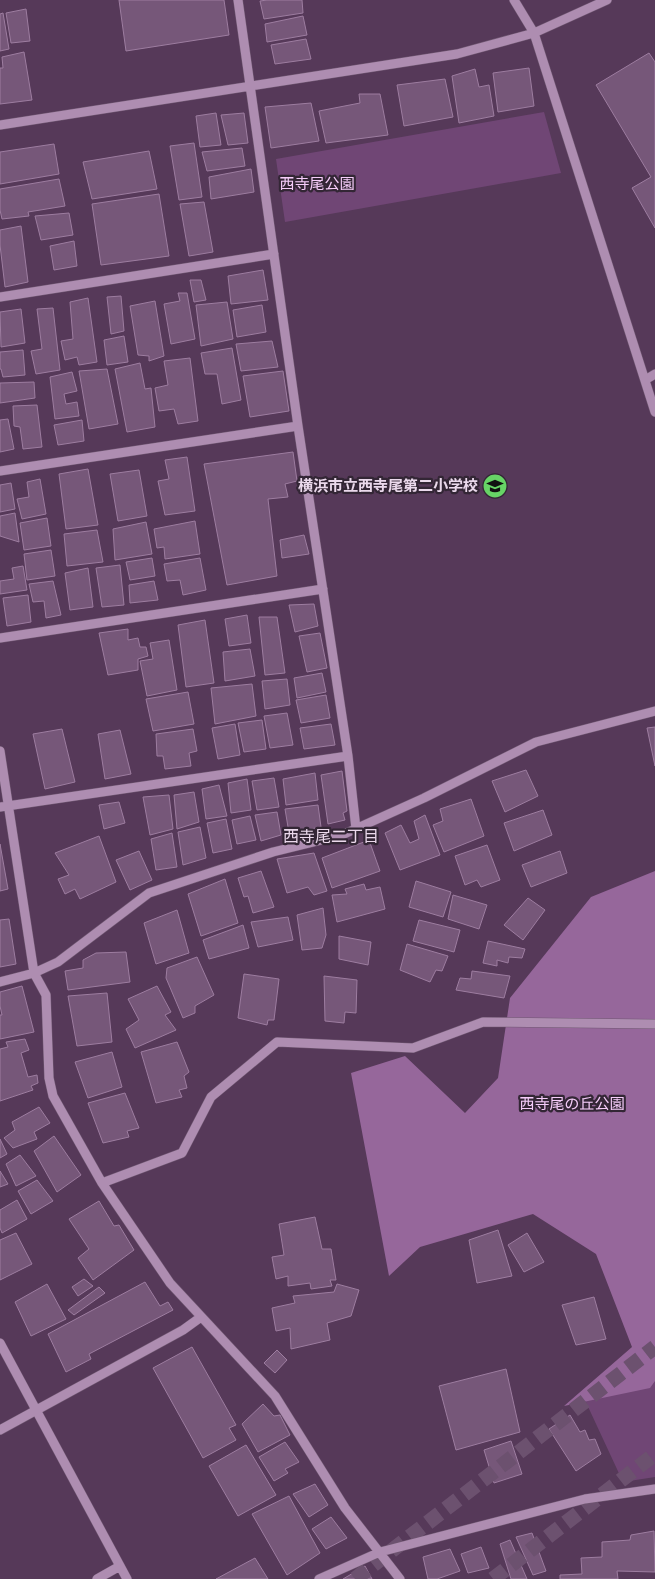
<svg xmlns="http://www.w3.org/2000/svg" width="655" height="1579" font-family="'Noto Sans','Noto Sans JP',sans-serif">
<rect width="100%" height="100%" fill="#563959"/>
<path fill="#704675" d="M544,112L561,173L285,222L276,159Z
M655,1348V1477L623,1482L584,1398Z"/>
<path fill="#96679b" d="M655,871V1381L650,1388L564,1406L632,1347L596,1254L533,1214L420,1247L389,1276L351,1073L405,1056L465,1113L498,1078L510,998L591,897Z"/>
<path fill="#765779" stroke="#9d7da0" d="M119,0H224L229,35L126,51Z
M267,0H302L303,13L264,19L260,1Z
M26,9L30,41L11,43L6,13Z
M3,13L9,49L0,51V14Z
M303,16L307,35L267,42L265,24Z
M306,39L311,59L275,64L271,45Z
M24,52L32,100L0,104V68H3L2,57Z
M649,53L655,62V228L632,188L651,177L596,85Z
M529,68L534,106L498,112L493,73Z
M475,69L479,87L489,85L494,116L459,123L452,76Z
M445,79L453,117L404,126L397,85Z
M359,94H380L388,135L326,143L319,111L360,103Z
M311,103L319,141L271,148L265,107Z
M216,113L221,145L200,147L196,116Z
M244,113L248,143L228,145L221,115Z
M194,143L202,197L179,200L170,146Z
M54,144L59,174L0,184V152Z
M242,148L245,166L207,171L202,152Z
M149,151L157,189L92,199L83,162Z
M251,169L254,192L211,199L209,177Z
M59,179L65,206L28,212L29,216L2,219L0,210V189Z
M159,194L169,256L101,265L92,204Z
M204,202L213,252L189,256L180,204Z
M69,213L73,235L41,240L35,216Z
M21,226L28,282L5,287L0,245V230Z
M74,241L77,266L54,270L50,246Z
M263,270L268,300L231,304L228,276Z
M190,280H201L206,300L194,302Z
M178,293H187L195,339L171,344L164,304L180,301Z
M121,296L124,331L111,334L107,297Z
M88,298L97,362L79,365L77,357L65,360L61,341L73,339L70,302Z
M155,301L164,356L149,361V356L138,355L130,306Z
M227,302L233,339L201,346L196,305Z
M262,305L266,332L237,337L233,310Z
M53,308L60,370L36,374L31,351L42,349L37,309Z
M21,309L25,343L1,347L0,312Z
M124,336L128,362L107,365L104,340Z
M272,341L278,367L241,371L236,344Z
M232,348L241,400L222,404L217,374H205L201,353Z
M23,350L25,375L3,377L1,369H0V352Z
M190,358L198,421L178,424L174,409L159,411L155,388L168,385L164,361Z
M140,363L145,389L151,388L155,427L127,432L115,369Z
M107,369L118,424L89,429L79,371Z
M283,371L289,411L250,417L243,376Z
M72,372L77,391L64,394L66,404L77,402L79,416L55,419L50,377Z
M34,382L35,398L0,403V383Z
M37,405L42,447L23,449L20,427L14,426L13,406Z
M8,419L14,449L0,452V420Z
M82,420L84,441L58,445L54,425Z
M293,452L297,481L285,484L288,497L268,499L277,576L227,585L204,464Z
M187,457L195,511L165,515L158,481L169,479L165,460Z
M88,469L98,525L66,529L59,474Z
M139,470L147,516L118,521L110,474Z
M40,479L46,514L22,519L17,499L29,497L27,482Z
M11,483L15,509L0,512V485Z
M15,513L19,542L0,536V516Z
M47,518L51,546L24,550L20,523Z
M195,521L200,554L165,559L164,547L157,548L154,529Z
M146,522L152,554L115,560L113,529Z
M97,530L103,562L67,566L64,534Z
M304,535L309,554L282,558L280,540Z
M51,550L55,576L27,580L24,554Z
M152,558L155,576L130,580L126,562Z
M200,558L206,590L183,595L180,580L167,581L164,564Z
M120,565L124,605L102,607L96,568Z
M23,566L27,590L0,594V581L14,579L12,568Z
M88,568L93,607L70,610L65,573Z
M53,581L61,615L46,618L44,601L33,602L29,584Z
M154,581L158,600L130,603L129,585Z
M28,595L31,622L7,626L3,598Z
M314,604L318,626L295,632L289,605Z
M247,615L251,643L229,646L225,619Z
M259,617H277L285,673L265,675Z
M205,620L214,683L186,687L178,625Z
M128,629V640L138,638L140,647H146L148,656L138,659V670L108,675L99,633Z
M320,633L327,668L307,672L299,636Z
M169,640L177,690L147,696L140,661L153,659L150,643Z
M250,649L255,676L225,681L223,652Z
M322,673L326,692L297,698L294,678Z
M287,679L290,705L265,709L262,681Z
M252,684L256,716L215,724L211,688Z
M188,692L194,724L153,731L146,699Z
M326,695L330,718L301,723L296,700Z
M287,713L293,745L270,748L264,716Z
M262,720L266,749L244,752L238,723Z
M235,724L240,755L218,759L212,728Z
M331,724L335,745L304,749L300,728Z
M655,727V766L647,728Z
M62,729L75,782L45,789L33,734Z
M193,729L197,751L189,753L191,766L165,769L163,756H157L156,734Z
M120,730L131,774L105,779L98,734Z
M526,770L538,796L505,812L492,781Z
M342,771L347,811L343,813L345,820L328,824L321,775Z
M315,773L318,800L286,805L283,779Z
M274,778L279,807L257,810L252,781Z
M247,779L251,810L231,813L228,783Z
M219,785L227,816L206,819L202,789Z
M194,792L199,822L177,829L174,795Z
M169,795L173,829L150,835L143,797Z
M471,799L484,836L444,852L433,825L443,821L440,809Z
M119,802L125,823L104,829L99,805Z
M318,805L321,827L289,833L285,809Z
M543,810L552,835L514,851L504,823Z
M277,812L281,835L261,841L255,815Z
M425,815L440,855L400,870L385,833L401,825L410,843L419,839L414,821Z
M250,816L256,840L237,844L232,820Z
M226,819L232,849L213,853L207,823Z
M200,827L206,858L183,865L178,832Z
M172,833L177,867L156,870L151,839Z
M99,836L116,882L80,899L75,889L65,894L58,879L69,875L55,853Z
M369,840L380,871L332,888L322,858Z
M0,844L8,889L0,891Z
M487,845L500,880L481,887L477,880L465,885L455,856Z
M139,851L152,880L130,890L116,860Z
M560,851L567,873L531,887L522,865Z
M314,853L327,891L314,895L308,887L287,893L277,859Z
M261,871L274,907L253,913L248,896L244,897L238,878Z
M225,879L238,923L201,936L188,894Z
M416,881L451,892L443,917L409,907Z
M364,884L366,890L380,887L385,909L337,922L332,895L347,894L345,889Z
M453,895L487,905L479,929L448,919Z
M528,898L545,910L523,940L504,925Z
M323,908L326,935L322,948L302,950L297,915Z
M177,910L189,953L156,964L144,923Z
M288,917L293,940L258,947L251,922Z
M9,919L16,964L0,967V920Z
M419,920L460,930L454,952L413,941Z
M243,925L249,948L209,959L203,940Z
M339,936L371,942L368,965L339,959Z
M488,941L525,949L522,958L509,957L508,963L497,960V966L483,963Z
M407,944L448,956L442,971L436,970L430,982L400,970Z
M126,952L130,982L68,990L65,971L83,968V960L96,953Z
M197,957L214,995L195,1006V1013L183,1018L166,978L167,968Z
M472,971L510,976L504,998L456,990L460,978L471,979Z
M244,974L279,979L274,1020H268L267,1025L238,1018Z
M324,976L357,980L356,1013L345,1012L344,1023L325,1021Z
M22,986L34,1032L0,1039V1015H2L0,1006V992Z
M157,986L171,1012L165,1015L176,1030L135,1048L126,1029L139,1020L128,999Z
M107,993L112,1042L77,1046L68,996Z
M25,1039L29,1050L21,1053L28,1077L37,1075L38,1083L31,1086L33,1090L0,1101V1049L8,1047L6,1042Z
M177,1042L189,1072L184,1076L187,1088L179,1090L182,1097L156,1103L141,1052Z
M112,1052L122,1087L88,1098L75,1062Z
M125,1093L139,1128L127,1131L129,1137L103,1143L88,1103Z
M39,1107L50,1123L34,1132L37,1139L13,1148L4,1138L15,1130L12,1122Z
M54,1136L81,1175L57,1192L34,1151Z
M0,1139L7,1154L0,1158Z
M20,1155L36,1176L16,1186L6,1164Z
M0,1171L8,1184L0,1187Z
M37,1180L53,1201L31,1214L18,1191Z
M17,1200L27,1219L2,1233L0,1228V1210Z
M99,1201L114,1226L119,1225L134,1250L93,1280L78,1258L89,1249L69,1219Z
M315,1217L322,1249H331L336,1280H330L332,1286L311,1289L310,1283L288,1286V1276L276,1279L272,1257L284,1255L279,1224Z
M498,1230L512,1276L477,1283L469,1240Z
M16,1233L32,1264L0,1280V1240Z
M527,1233L544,1262L524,1272L508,1245Z
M84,1279L93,1286L78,1296L72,1287Z
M145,1282L160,1306L168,1302L173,1310L89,1354L91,1359L66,1372L48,1334Z
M47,1284L66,1319L31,1336L15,1302Z
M337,1284L359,1290L351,1316L327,1323L330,1340L291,1349L290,1328L276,1331L272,1308L295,1303L293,1296L334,1292Z
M99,1287L105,1293L74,1315L68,1310Z
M594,1297L606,1339L576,1345L562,1305Z
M192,1347L236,1425L229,1428L236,1440L203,1458L153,1368Z
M277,1350L287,1360L275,1373L264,1363Z
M506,1369L520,1432L456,1450L439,1386Z
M263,1404L274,1416L280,1415L290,1435L258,1452L242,1424Z
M570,1415L580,1432L585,1430L589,1440L595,1439L601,1454L576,1471L549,1429Z
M511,1441L522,1474L494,1483L484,1450Z
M285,1442L299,1462L285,1469L288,1473L274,1481L259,1457Z
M246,1445L276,1495L238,1516L209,1466Z
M315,1484L328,1505L309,1517L293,1494Z
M289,1496L320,1553L287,1575L252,1514Z
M331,1517L347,1538L326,1549L312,1529Z
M654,1531L655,1572L617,1571L618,1579H560V1575L582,1574L581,1558L602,1557V1542L630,1540L631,1535Z
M532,1533L546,1571L533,1575L516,1537Z
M510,1540L527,1579H511L500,1544Z
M481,1547L489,1568L468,1573L461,1554Z
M450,1549L460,1571L437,1579H428L423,1557Z
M255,1558L268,1579H216Z
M365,1566L372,1579H343Z"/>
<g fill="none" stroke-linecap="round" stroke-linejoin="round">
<path stroke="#6c516f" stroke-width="15" stroke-dasharray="15 8" stroke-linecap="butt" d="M355,1579L655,1347
M493,1579L655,1454"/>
<defs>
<path id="minor" d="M238,0L298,426L348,756L356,829
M514,0L534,33L655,412
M0,125L457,54L534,33L607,0
M0,297L274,254
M645,380L655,374
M0,471L298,426
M0,638L323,589
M0,751L34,973L46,995L49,1078L53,1096L102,1183L170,1283L275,1396L345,1508L400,1579
M0,807L348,756
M0,982L34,973L58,962L149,893L273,852L342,835L424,798L536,742L655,711
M102,1183L182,1153L211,1097L277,1042L413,1048L483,1022L655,1024
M0,1343L127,1579
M0,1430L183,1330L201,1317
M97,1579L120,1566
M319,1579L380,1552L585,1499L655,1489"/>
</defs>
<use href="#minor" stroke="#705872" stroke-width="10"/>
<use href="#minor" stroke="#ae8db1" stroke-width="9"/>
</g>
<defs>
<symbol id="school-disc" viewBox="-11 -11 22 22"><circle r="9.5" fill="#67d466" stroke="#332635"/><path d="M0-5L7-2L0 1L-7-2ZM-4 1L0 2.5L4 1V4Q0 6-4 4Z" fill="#111"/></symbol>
</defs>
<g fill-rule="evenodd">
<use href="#school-disc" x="481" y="472" width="28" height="28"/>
</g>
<g text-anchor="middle" stroke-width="4.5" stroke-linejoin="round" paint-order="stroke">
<g font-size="15" fill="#f6cdfa" stroke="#332635">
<text x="317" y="189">西寺尾公園</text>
<text x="572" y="1109">西寺尾の丘公園</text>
</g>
<g font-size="15" font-weight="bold" fill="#ebd9ec" stroke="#332635" text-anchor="end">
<text x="478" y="491">横浜市立西寺尾第二小学校</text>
</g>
<g font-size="16" fill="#ebd9ec" stroke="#332635">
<text x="331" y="842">西寺尾二丁目</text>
</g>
</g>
</svg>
